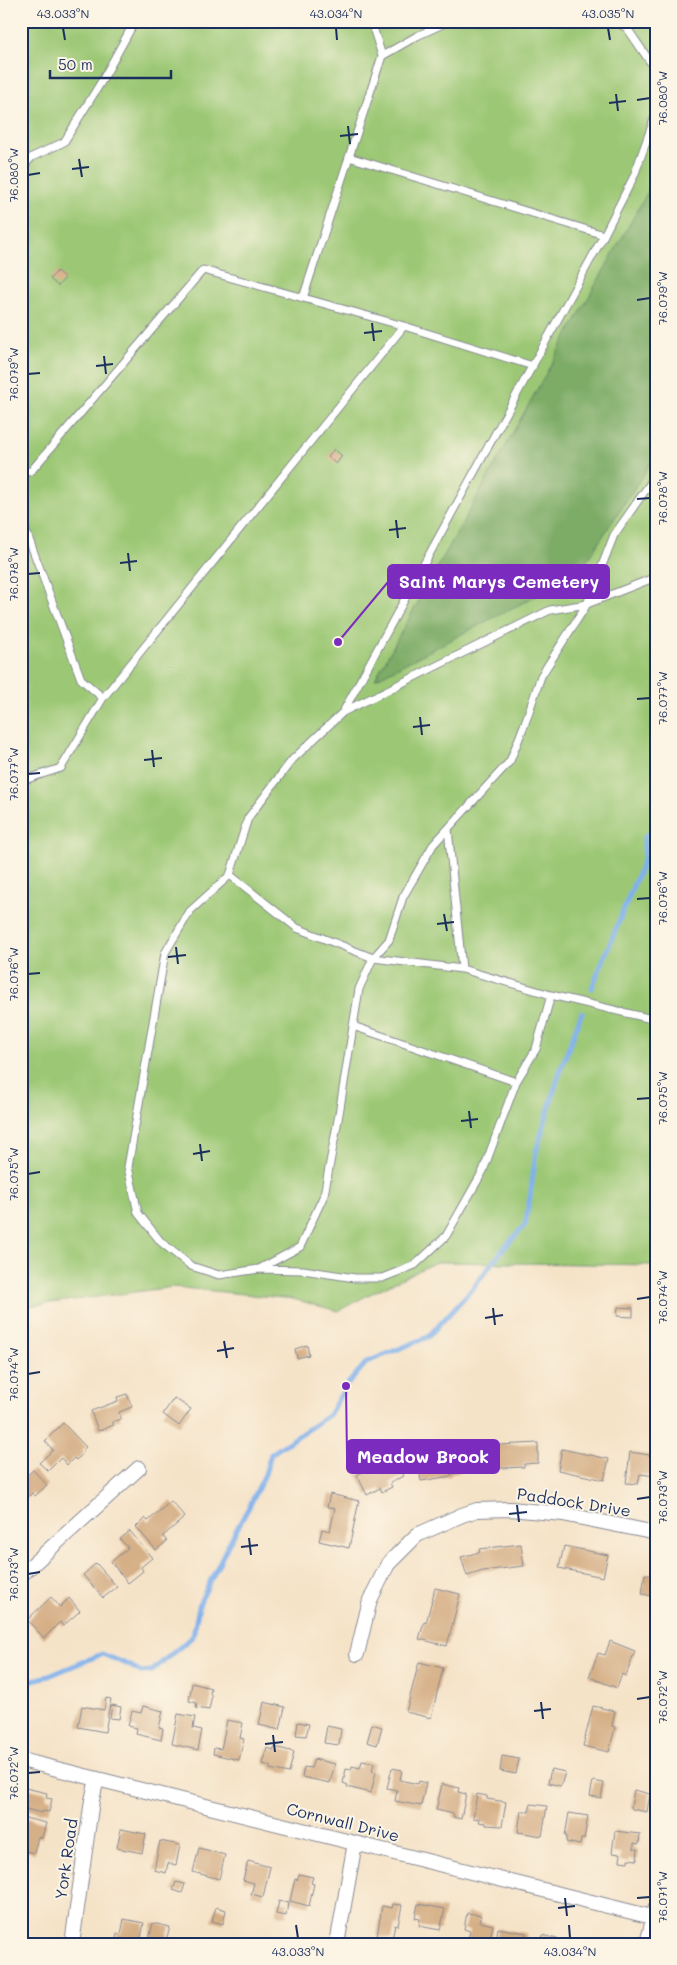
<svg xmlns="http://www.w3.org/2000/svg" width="677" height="1965" font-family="Mali,sans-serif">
<rect width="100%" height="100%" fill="#fcf5e5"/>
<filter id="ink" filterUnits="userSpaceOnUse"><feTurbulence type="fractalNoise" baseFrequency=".02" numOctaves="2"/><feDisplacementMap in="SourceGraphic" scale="10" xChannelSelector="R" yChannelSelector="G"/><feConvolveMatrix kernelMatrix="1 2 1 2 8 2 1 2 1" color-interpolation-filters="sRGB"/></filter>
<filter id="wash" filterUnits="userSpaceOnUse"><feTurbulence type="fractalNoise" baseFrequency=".0096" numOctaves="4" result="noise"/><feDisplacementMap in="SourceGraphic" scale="20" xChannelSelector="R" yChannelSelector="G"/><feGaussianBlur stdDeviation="1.12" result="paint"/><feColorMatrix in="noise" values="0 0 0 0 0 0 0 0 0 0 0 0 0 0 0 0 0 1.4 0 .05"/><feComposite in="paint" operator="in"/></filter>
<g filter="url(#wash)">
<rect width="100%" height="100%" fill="#f5e3c8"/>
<path fill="#9cc875" stroke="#5c7c6a" d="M21,21H656V1265L436,1262L370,1294L338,1311L293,1299L173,1287L21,1307Z"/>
<path fill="#7dac66" stroke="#4c6e62" d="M656,177V455L578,574L375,679Z"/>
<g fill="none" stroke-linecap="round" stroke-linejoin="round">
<path stroke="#80b1ec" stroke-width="5" d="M592,988L644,859V838L656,827
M21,1683L49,1676L102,1654L129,1665L141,1672L152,1671L193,1636L200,1602L228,1545L250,1505L265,1474L271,1454L329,1415L346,1386L367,1362L428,1337L473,1288L503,1249L525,1225L530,1197L536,1152L560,1071L582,1012"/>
</g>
<g id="blocks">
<path fill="#d5af86" d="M57,271L65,278L58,286L50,279Z
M334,449L342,456L336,464L328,457Z
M618,1307L633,1308V1317L617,1316Z
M307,1345L309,1355L297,1358L295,1349Z
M127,1394L132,1407L119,1412L121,1419L112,1422L114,1425L98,1431L91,1411L118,1401L117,1397Z
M174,1398L191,1409L179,1426L163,1414Z
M63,1423L86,1447L82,1451L84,1453L76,1460L74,1458L67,1465L61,1458L48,1471L39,1463L53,1450L45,1441Z
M538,1443V1463L524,1464V1467L482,1469L480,1446Z
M562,1449L609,1459L604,1480L558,1470Z
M630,1452L656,1456V1476L640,1474L638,1484L626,1483Z
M458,1454L461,1472L451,1474V1476L421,1481L418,1460Z
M395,1459L403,1476L390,1483L392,1487L382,1492L380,1488L367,1495L357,1475L384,1461L386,1464Z
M33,1470L47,1485L35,1496L32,1493L26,1499L21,1494V1481Z
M330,1494L359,1501L349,1548L319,1541L322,1529L330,1531L335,1508L327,1507Z
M171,1501L185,1517L163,1536L167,1541L156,1550L136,1527L145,1518L148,1521Z
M130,1531L152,1558L141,1567L143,1571L128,1583L111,1562L128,1548L120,1539Z
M521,1544L524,1566L483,1571L467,1576L461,1557L480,1552L479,1549Z
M564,1546L608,1555L603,1577L559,1568Z
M96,1563L117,1587L103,1598L83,1575Z
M645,1574L656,1576V1597L642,1594Z
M435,1588L460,1594L447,1646L419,1639L424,1622L426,1623Z
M51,1597L60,1607L69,1598L80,1611L63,1626L60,1622L44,1638L27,1620Z
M610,1641L635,1651L626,1676L622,1674L617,1688L589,1677L598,1653L605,1655Z
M419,1662L443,1668L431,1718L406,1712Z
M192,1683L211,1688L210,1695H212L209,1710L196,1708L197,1703L189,1701Z
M106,1698L111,1699L105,1732L78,1727L82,1706L104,1710Z
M264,1702L285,1707L280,1730L259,1725Z
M112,1705L121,1707L119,1719L110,1718Z
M143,1706L163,1711L159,1728L163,1729L161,1740L136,1734L137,1728L128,1726L132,1711L141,1713Z
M593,1706L615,1711L612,1726L615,1727L609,1752L583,1746Z
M178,1714L195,1717L193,1728L202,1730L198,1750L172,1744Z
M227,1720L243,1723L240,1738L244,1739L239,1760L213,1754L214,1748L221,1749Z
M298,1722L309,1724L306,1736L296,1735Z
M372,1724L382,1727L377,1745L367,1742Z
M327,1726L341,1729L339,1745L324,1743Z
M275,1747L294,1752L289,1773L270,1769V1766L263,1764L267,1748L274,1750Z
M502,1756L519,1759L516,1774L500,1771Z
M314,1759L335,1764L330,1783L302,1777L304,1767L311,1768Z
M362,1761L374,1763L372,1771L376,1772L371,1793L347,1787L348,1785L343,1783L346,1769L351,1770L352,1766L360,1768Z
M392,1768L402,1770L400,1780L418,1784L419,1781L426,1783L421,1806L395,1801L397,1790L387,1788Z
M551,1769L565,1772L561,1786L548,1783Z
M593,1781L604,1783L601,1798L590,1796Z
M442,1784L459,1788L458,1792L466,1794L461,1819L453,1817L454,1814L436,1810Z
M21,1787L47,1793L46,1798L52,1799L49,1812L43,1811L42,1813L21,1808Z
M634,1790L650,1794L647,1812L632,1809L631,1807Z
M477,1794L487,1796V1799L506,1802L502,1826L486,1825V1823L479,1822L480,1819L473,1818Z
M531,1804L547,1806L542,1836L518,1832L521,1811L529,1812Z
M569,1813L588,1816L584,1839H581L580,1845L566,1842L567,1836H565Z
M21,1817L46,1823L42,1838L38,1837L34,1853L21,1850Z
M121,1829L146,1834L142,1853L117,1848Z
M615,1831L640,1834L639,1844L634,1843V1849H638L637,1860L628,1859V1862L620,1861L621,1854L612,1853Z
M160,1841L180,1845L176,1865L168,1863L166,1873L154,1870Z
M199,1848L225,1855L219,1879L193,1872Z
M248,1861L270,1867L263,1897L251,1894L254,1883L243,1880Z
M299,1874L313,1877L311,1883L314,1884L309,1906L290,1901L295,1879L297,1880Z
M176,1882L185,1884L182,1893L173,1890Z
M279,1901L288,1903L286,1916L276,1914Z
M393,1904L402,1905L398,1926L395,1925L392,1939L377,1936L382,1906L392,1908Z
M418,1904L445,1909L440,1930L419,1926L420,1919L415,1918Z
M216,1907L226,1910L223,1924L212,1921Z
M467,1913L481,1915L480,1922L493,1925L489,1944H467L470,1931L464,1929Z
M124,1919L144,1923L140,1943L133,1941V1944H115L117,1933L121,1934Z
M153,1923L170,1927L165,1943L149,1939Z
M498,1928L526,1933L524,1944H503V1942L496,1940Z
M543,1935L567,1942V1944H540Z"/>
</g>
</g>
<g filter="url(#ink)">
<use href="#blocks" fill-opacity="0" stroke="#888993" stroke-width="1"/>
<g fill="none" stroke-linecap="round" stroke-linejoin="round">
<defs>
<path id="service" d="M614,21L627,28L653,66L656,86
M382,56L417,36L449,21
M349,157L604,235
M21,169L32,157L64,142L103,79L135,21
M303,298L382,56L371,21
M21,473L31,471L203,270L404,326
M656,475L614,535L587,604L656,577
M21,518L81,679L103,698
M587,604L541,676L525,723L510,761L433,845L403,897L389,940L373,958L359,989L339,1114L324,1195L300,1247L259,1269L219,1275L191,1266L161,1242L138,1213L128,1167L165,953L190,911L230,875L297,928L373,958L462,969L551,995L656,1020
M343,712L604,235L634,176L656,114
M21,781L61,768L103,698L404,326L533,366
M448,829L462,969
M230,875L248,818L292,760L343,712L550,610L587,604
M353,1026L516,1082
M259,1269L303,1270L355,1278H382L415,1265L446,1236L483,1171L516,1082L536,1049L551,995"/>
<path id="minor" d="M21,1575L139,1468
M357,1654L370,1600L388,1564L417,1535L462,1515L477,1510L510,1509L563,1514L656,1533
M21,1760L656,1918
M72,1944L92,1800L97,1779
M337,1944L355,1843
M647,1944L656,1907"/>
</defs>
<use href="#service" stroke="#888993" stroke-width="9"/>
<use href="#minor" stroke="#888993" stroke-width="16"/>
<use href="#service" stroke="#fff" stroke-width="7"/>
<use href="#minor" stroke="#fff" stroke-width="14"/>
</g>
</g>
<path fill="none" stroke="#1b2f5e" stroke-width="2" d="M63,28L65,40M336,28L337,40M608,28L610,40M616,94L618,111M637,100L650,98M609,103L626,101M348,126L350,144M340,136L358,134M79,159L82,177M72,169L89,167M28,175L40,173M637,300L650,298M372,323L374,341M364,333L382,331M104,356L106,374M96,366L113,364M28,374L40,373M637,499L650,498M396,520L398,538M389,530L406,528M128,553L130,571M120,563L137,561M28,574L40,573M637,699L650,698M420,717L422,735M413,727L430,725M152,750L154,767M144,760L162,758M28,774L40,773M637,899L650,898M444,914L447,931M437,924L454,922M176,947L178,964M168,957L186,955M28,974L40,973M637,1099L650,1098M469,1111L471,1128M461,1121L478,1119M200,1144L202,1161M193,1154L210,1151M28,1174L40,1172M637,1299L650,1297M493,1308L495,1325M485,1318L503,1315M224,1341L227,1358M217,1351L234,1348M28,1374L40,1372M637,1499L650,1497M517,1505L519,1522M509,1514L527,1512M249,1538L251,1555M241,1547L258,1545M28,1574L40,1572M637,1699L650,1697M541,1702L543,1719M534,1711L551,1709M273,1735L275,1752M265,1744L283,1742M28,1773L40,1772M565,1898L567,1916M637,1898L650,1897M558,1908L575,1906M296,1925L298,1938M569,1925L570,1938"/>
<g text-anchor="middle" stroke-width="4" stroke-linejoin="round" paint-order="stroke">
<g font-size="16" fill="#1b2f5e" stroke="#fcf5e5">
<text transform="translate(574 1502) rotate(9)" y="6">Paddock Drive</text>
<text transform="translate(343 1822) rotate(14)" y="6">Cornwall Drive</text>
<text transform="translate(66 1859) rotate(-82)" y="6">York Road</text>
</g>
</g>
<path fill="none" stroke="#7b2cbf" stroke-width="2" d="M338 642L388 582M346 1386L347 1456"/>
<g fill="#7b2cbf" stroke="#fcf5e5" stroke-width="2">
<circle cx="338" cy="642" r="5"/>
<circle cx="346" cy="1386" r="5"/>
</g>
<g fill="#7b2cbf" stroke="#7b2cbf" stroke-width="2">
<rect x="388" y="565" width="221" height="33" rx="5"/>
<rect x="347" y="1440" width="152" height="33" rx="5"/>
</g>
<g font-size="18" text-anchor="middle" font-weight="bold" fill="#fff">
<text x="499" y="588">Saint Marys Cemetery</text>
<text x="423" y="1463">Meadow Brook</text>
</g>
<rect width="677" height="1965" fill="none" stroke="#fcf5e5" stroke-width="55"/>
<path d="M50 70v8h121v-8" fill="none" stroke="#1b2f5e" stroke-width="2.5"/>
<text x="58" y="70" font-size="15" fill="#1b2f5e" stroke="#fcf5e5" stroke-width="4" paint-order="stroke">50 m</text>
<rect x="28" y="28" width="622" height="1910" fill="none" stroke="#1b2f5e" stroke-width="2"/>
<g font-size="12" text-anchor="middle" fill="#1b2f5e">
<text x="63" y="18">43.033°N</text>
<text x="336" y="18">43.034°N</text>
<text x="608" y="18">43.035°N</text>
<text transform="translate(663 98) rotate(-90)" y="4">76.080°W</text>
<text transform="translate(14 175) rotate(-90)" y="4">76.080°W</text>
<text transform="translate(663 298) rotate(-90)" y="4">76.079°W</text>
<text transform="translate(14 374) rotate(-90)" y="4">76.079°W</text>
<text transform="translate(663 498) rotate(-90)" y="4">76.078°W</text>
<text transform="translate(14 574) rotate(-90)" y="4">76.078°W</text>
<text transform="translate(663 698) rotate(-90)" y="4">76.077°W</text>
<text transform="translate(14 774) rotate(-90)" y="4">76.077°W</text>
<text transform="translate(663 898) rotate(-90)" y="4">76.076°W</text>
<text transform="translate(14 974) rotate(-90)" y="4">76.076°W</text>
<text transform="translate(663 1098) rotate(-90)" y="4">76.075°W</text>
<text transform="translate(14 1174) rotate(-90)" y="4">76.075°W</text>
<text transform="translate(663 1297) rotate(-90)" y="4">76.074°W</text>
<text transform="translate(14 1374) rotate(-90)" y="4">76.074°W</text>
<text transform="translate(663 1497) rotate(-90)" y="4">76.073°W</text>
<text transform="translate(14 1574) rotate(-90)" y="4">76.073°W</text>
<text transform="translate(663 1697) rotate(-90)" y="4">76.072°W</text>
<text transform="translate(14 1773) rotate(-90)" y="4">76.072°W</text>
<text transform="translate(663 1897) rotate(-90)" y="4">76.071°W</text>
<text x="298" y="1956">43.033°N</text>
<text x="570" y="1956">43.034°N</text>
</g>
</svg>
